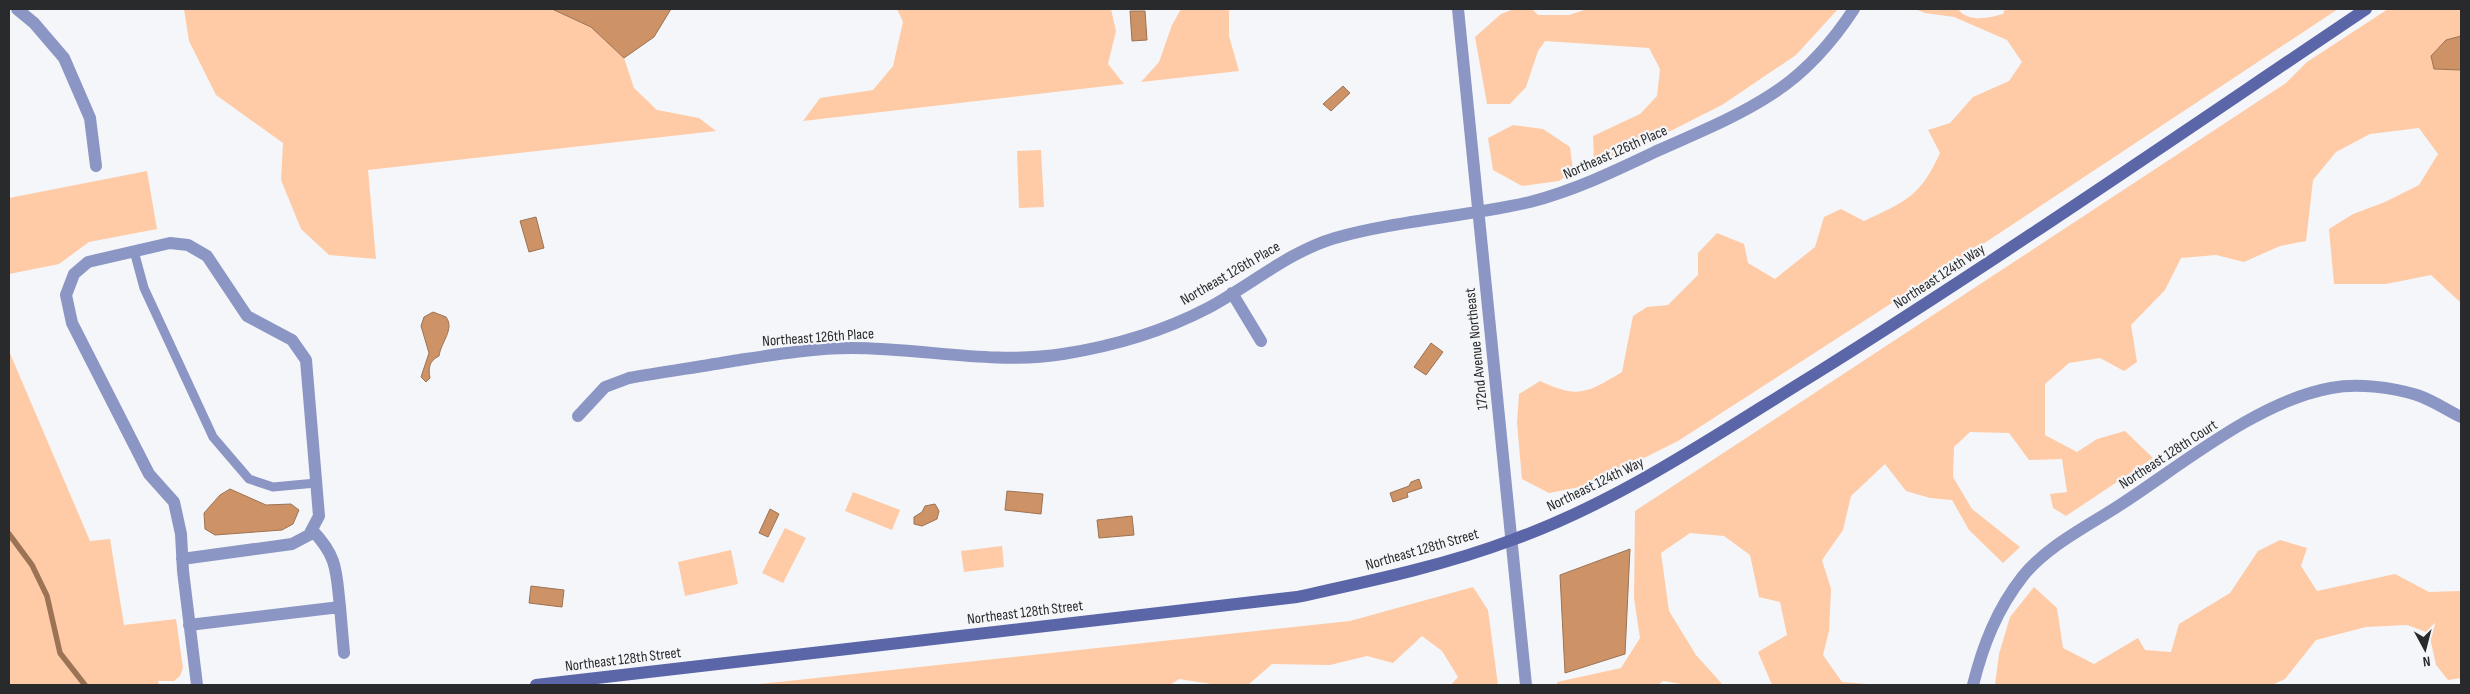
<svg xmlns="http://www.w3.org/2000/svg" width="2470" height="694" font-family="'Sofia Sans Condensed',sans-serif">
<rect width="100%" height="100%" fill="#f5f6f9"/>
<path fill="#fecba6" d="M184,9H552L591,27L624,58L634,88L657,110L699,118L716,131L368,170L376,259L329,255L301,229L281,180L283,143L216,95L189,41Z
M897,9H1111L1116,31L1108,64L1124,84L803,121L820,98L873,90L893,66L903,22Z
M1181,9H1229V36L1239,71L1141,82L1159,62L1172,25Z
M1514,9H1532L1538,15H1569L1587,9H1838L1796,55L1722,105L1611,161L1594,159L1593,136L1640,114L1657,96L1660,69L1649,48L1545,41L1538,51L1526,87L1510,104H1487L1475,37L1501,14Z
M1915,9H1958C1969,23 1988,18 2003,14L2005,9H2338L1977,248L1678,441L1590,485L1549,493L1522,479L1517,423L1519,394L1540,381C1578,399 1587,393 1622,372L1633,316L1647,307L1668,305L1698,275V253L1717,233L1744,244L1748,263L1775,279L1815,247L1824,217L1841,209L1864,221C1906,201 1920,197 1940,153L1928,130L1950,123L1973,97L2009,81L2022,62L2007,40L1954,17L1925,13Z
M2388,9H2461V303L2431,275L2386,284H2334L2329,229L2353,214L2385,202L2419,185L2438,154L2419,128L2370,134L2336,152L2313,180L2306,241L2280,246L2244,262L2216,255L2181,258L2165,290L2131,325L2137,362L2124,371L2100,358L2069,363L2045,384V435L2077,452L2097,439L2125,431L2153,458L2066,516L2053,508L2050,494L2067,492L2062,459L2029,460L2009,433L1970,432L1954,447L1953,477L1972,509L2020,547L2003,563L1969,530L1952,500L1930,498L1906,491L1885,464L1851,496L1843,530L1822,560L1831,589L1829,631L1823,655L1842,682L1881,685H1772L1758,652L1787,635L1780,602L1759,597L1750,555L1724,536L1690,533L1661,553L1669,611L1696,655L1723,685H1687L1663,681L1658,685H1557V682L1621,668L1640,638L1634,598L1635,511L2286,83L2307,62Z
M1513,125L1543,129L1570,147L1573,171L1559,181L1522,186L1493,170L1488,138Z
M1041,150L1044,207L1019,208L1017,151Z
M147,171L157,229L89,242L59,264L9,274V198Z
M9,351L90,541L110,539L124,625L176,619L183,668L180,676L174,681H158L159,685H9Z
M853,492L900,510L892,530L845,511Z
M785,528L806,538L783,583L762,573Z
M2280,540L2307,548L2301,566L2317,591L2395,574L2429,592L2461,591V678L2448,680L2436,665L2429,633L2407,625L2366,627L2316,640L2285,679L2272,685H1995L1999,654L2010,617L2034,587L2057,608L2063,648L2094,664L2138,638L2145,650L2171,652L2179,624L2230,593L2258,551Z
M1002,546L1004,567L964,572L961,551Z
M731,550L738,584L685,596L678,562Z
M1473,587L1488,610L1498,685H1451L1458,677L1442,651L1422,636L1393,663L1367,656L1330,665L1272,664L1248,685H1217L1179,679L1170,685H751L1350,621Z"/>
<path fill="#cd9266" stroke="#9c7354" d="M552,9H671L654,37L624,58L591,27Z
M1130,11H1145L1147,40L1132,41Z
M2461,36V70L2434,69L2431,56L2446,40Z
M1343,86L1350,93L1331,111L1323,104Z
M536,217L544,248L529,252L520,221Z
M433,312L446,317C455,329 441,342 439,356C429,361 428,368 430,378L426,382L421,377L429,353L421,326L424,317Z
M1431,343L1443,352L1426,375L1414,367Z
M1419,479L1422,488L1407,493L1408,497L1393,502L1390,493L1409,486L1411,482Z
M230,489L266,505L291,504L299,510L293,524L282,530L215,535L205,529L204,513L220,495Z
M1007,491L1043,494L1041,514L1005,510Z
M935,504L939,511L937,519L922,526L914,524V517L922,512L925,506Z
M770,509L779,514L768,537L759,533Z
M1132,516L1134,535L1099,538L1097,520Z
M1630,549L1625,654L1565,673L1560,575Z
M531,586L564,590L562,607L529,603Z"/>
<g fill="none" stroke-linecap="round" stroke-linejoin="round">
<path stroke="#9c7354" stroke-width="5.5" d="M9,534L32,565L47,596L60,653L85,685"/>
<path stroke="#8b96c4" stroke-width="9" d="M134,251L144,288L213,437L249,479L273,487L316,483"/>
<path stroke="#8b96c4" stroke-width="12" d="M17,9L34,23L64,58L90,118L96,166
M1458,9L1526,685
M1232,293L1261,341
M578,416L605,387L629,378C663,372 698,367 733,361C772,355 812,348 852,348C923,348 992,365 1063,354C1114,346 1162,332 1208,308C1251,285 1288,252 1335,238C1399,220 1466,217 1530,202C1576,190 1617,170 1659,150C1697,133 1737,117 1772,94C1805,73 1833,41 1854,9
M182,559L292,544L309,535L319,516L306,360L292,340L247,316L207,256L188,245L170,243L88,262L74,274L66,295L72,323L149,474L174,502L181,534L183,571L197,685
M340,607L344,653
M189,625L340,607C336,571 338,557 312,530
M1973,685C1983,645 1997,609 2023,576C2048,545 2090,525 2123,503C2184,463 2259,401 2331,388C2357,383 2391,387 2417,395C2432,400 2447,410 2461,417"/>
<path stroke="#5a66a8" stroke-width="12" d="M536,685L1297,597C1370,581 1443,566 1512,540C1621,501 1717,434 1815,374C2002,257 2183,132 2366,9"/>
</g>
<g text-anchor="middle" stroke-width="4.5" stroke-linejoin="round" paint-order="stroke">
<g font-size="15" fill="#292a2b" stroke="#f5f6f9">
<text transform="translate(1615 152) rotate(-24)" y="5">Northeast 126th Place</text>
<text transform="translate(1230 273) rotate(-30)" y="5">Northeast 126th Place</text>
<text transform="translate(1939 276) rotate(-33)" y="5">Northeast 124th Way</text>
<text transform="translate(818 337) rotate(-4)" y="5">Northeast 126th Place</text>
<text transform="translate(1476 349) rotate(-96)" y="5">172nd Avenue Northeast</text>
<text transform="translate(2168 454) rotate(-33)" y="5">Northeast 128th Court</text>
<text transform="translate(1595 484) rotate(-26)" y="5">Northeast 124th Way</text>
<text transform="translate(1422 549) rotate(-16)" y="5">Northeast 128th Street</text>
<text transform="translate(1025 612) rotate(-7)" y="5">Northeast 128th Street</text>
<text transform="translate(623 659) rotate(-7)" y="5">Northeast 128th Street</text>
</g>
</g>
<rect width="2470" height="694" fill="none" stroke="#292a2b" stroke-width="20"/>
<g transform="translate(2425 649) rotate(173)" stroke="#f5f6f9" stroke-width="4" paint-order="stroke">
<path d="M0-4L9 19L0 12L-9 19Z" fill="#292a2b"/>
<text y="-8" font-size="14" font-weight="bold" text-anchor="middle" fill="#292a2b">N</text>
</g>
</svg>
